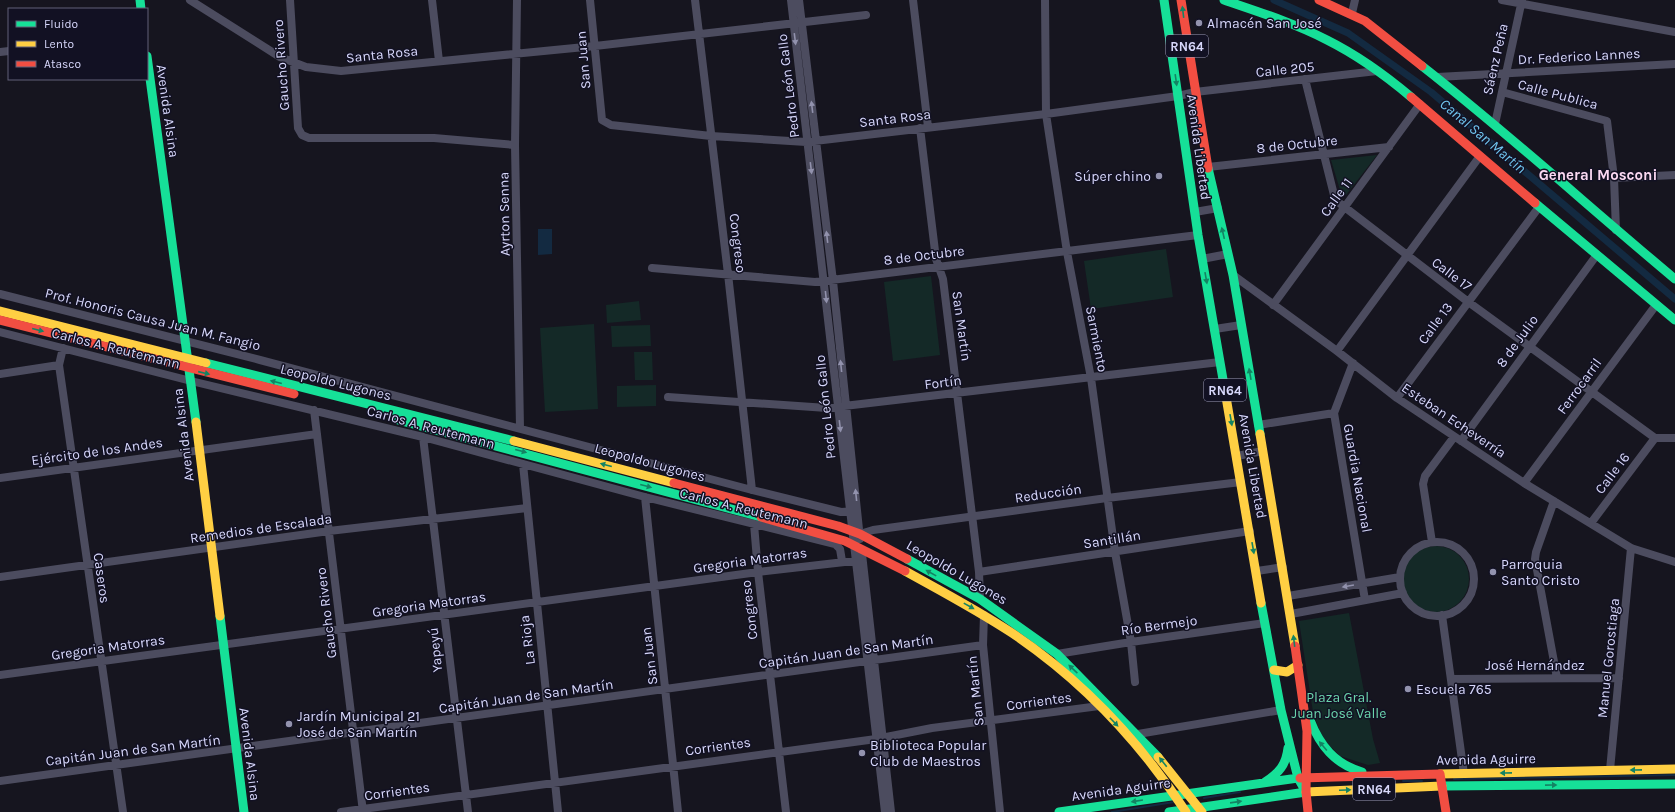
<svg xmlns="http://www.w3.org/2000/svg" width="1675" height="812" font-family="Karla,sans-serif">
<rect width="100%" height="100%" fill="#16151f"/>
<path fill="#142927" d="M1377,155L1346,195L1340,190L1331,160Z
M1166,249L1173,297L1091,309L1084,261Z
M931,276L940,355L893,361L884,282Z
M639,301L641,320L607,323L606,305Z
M594,324L598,409L545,412L540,328Z
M650,325L651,346L612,347L611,326Z
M634,352H652L653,380H635Z
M656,385V406L617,407V386Z
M1403 579a33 33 0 1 1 66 0a33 33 0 1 1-66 0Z
M1349,613L1373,739L1380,763L1368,765L1340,756L1322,738L1313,712L1299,621Z"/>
<path fill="#132a41" d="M538,229H552V254L538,255Z"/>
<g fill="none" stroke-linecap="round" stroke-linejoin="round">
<path stroke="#132a41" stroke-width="2" d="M1454,779L1675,775
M1403,781H1422
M1204,798L1240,792
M1112,812L1174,802"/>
<path stroke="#132a41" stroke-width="7" d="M1274,0L1348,33L1431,92L1675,299"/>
<path stroke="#4c4c5f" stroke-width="8" d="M190,0L280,57L306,67L341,71L595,46L866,15
M290,0L298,128L302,135L309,138H434L515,145
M432,0L439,61
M517,0L515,145L520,428
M590,0L602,120L611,125L711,136L806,142L1046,114L1178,96L1195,92L1377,71
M695,0L728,274L752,490
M791,0L885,812
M799,0L833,281L860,539
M913,0L928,127
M1045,0L1046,114L1067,252L1091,378L1115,552L1131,642L1135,682
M1502,0L1675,32
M1352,13L1355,0
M0,52L9,51
M1437,77L1675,64
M1305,79L1334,195L1338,202L1467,301L1655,438
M1502,92L1607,121L1614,178L1616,230
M1495,124L1522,0
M920,128L936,259L943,279L979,572L980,599
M1208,167L1389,147
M1614,178L1675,175
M1195,212L1218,208
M1202,259L1228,254
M652,268L815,282L1198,235
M1233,275L1337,351L1397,398L1524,483L1631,548L1675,562
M0,294L260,360L752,490L841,512L857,511
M1273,305L1420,104
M1215,329L1241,325
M0,332L191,381L423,437L645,497L835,544L840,549L842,561
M63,348L59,365L123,812
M1337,351L1480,156
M1353,363L1334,413L1365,600
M0,374L59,365
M668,397L827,408L1220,362
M1397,398L1539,207
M314,410L363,812
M1258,425L1334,413
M423,437L468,812
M1655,438H1675
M1461,441L1596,256
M1237,456L1263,451
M523,464L558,812
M0,478L317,434
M1524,483L1656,305
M645,497L678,812
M1554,501L1536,552L1535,559L1557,678
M1591,523L1655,438
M754,524L758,572L786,812
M860,534L873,530L1107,498L1241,482
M1432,542L1423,484L1425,476L1454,437
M1400 579a37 37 0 1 1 74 0a37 37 0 1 1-74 0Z
M862,554L891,812
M1257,571L1283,567
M979,572L1250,531
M0,577L329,531L527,508
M1288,596L1400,577
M1291,614L1403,593
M984,615L983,645L1000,812
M1442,615L1464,774
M1057,654L1131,642L1265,623
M0,675L758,572L862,560
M1451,679L1619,678
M1138,734L1281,710
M1610,770L1631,548
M0,781L983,645
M341,812L876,739L932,728L1099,706"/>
<path stroke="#16e098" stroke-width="9" d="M140,0L141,9
M1164,0L1198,235L1225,391
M1224,0C1259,12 1294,23 1327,40C1357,55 1385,75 1411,97
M147,56L196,422
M1422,66C1509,134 1590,208 1675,279
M1208,168L1233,275L1260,434
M1535,203L1675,320
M206,363L514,441
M398,420L761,517
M907,559L980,599L1057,654L1158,757
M1261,603L1281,710L1298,778L1306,792
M220,616L244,812
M1310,720C1320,746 1335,764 1362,772
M1265,782C1279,773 1286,765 1288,748
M1442,786L1675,784
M1059,812L1298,778
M1169,812L1306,792"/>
<path stroke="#ffcf43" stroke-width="9" d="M0,311L206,363
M1225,391L1261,603
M196,422L220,616
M1260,434L1295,646
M514,441L674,483
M905,571C941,591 977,610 1012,633C1082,680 1140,742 1186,812
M1274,670L1287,672L1298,665
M1158,757L1202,812
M1440,774L1675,769
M1306,792L1442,786"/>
<path stroke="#f24e42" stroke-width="9" d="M1181,0L1208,168
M1319,0L1365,21L1422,66
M1411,97L1535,203
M0,320L294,394
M674,483L838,526L860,534L907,559
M761,517L845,541L905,571
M1295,646L1307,731L1306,792L1308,812
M1300,778L1440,774L1446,812"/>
</g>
<defs><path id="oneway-solid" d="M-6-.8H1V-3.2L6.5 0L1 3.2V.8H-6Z"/></defs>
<g fill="#148363">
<use href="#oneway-solid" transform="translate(1183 12) rotate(-97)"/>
<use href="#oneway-solid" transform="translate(1176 80) rotate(82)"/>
<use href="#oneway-solid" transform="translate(1223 233) rotate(-103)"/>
<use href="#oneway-solid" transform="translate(1206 278) rotate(80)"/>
<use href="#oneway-solid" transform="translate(38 330) rotate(14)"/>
<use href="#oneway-solid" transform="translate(204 373) rotate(13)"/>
<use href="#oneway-solid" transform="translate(1250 374) rotate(-100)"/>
<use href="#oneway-solid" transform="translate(276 382) rotate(-166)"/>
<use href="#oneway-solid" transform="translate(1231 420) rotate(80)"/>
<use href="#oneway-solid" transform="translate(521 451) rotate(15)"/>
<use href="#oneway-solid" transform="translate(606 465) rotate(-165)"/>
<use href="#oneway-solid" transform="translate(646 486) rotate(15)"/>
<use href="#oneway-solid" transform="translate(1253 548) rotate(80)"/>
<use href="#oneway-solid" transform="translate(931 573) rotate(-151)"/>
<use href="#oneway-solid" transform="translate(969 606) rotate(29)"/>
<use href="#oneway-solid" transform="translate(1294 641) rotate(-97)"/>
<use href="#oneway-solid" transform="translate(1073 669) rotate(-137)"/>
<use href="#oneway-solid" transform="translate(1114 722) rotate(46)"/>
<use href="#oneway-solid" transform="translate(1323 746) rotate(-130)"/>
<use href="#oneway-solid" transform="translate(1163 762) rotate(-128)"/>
<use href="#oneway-solid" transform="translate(1636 770) rotate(179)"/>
<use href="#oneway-solid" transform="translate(1506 773) rotate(179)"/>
<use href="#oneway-solid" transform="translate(1551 785) rotate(-1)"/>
<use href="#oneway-solid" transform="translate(1345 790) rotate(-2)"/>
<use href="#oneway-solid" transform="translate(1137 801) rotate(171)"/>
<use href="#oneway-solid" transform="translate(1236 802) rotate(-8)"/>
</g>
<g fill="#9292ad">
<use href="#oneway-solid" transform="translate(795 39) rotate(83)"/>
<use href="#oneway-solid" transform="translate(812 107) rotate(-97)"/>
<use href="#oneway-solid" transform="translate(811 168) rotate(83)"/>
<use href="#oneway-solid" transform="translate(827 237) rotate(-97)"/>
<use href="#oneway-solid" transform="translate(826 297) rotate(84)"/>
<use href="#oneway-solid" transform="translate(841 366) rotate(-96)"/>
<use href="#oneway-solid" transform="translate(840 426) rotate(83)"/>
<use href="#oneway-solid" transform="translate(856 495) rotate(-96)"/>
<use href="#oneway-solid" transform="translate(1348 586) rotate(170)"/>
</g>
<g fill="#9393ae" stroke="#121123" stroke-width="1.5">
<circle cx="1199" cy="23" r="4"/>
<circle cx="1159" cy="176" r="4"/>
<circle cx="1493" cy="572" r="4"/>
<circle cx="1408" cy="689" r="4"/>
<circle cx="289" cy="724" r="4"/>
<circle cx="862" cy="753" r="4"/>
</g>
<g text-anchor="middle" stroke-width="3" stroke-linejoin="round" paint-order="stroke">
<g fill="#121123" stroke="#9c9cba" stroke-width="1">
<rect x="1166" y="35" width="42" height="22" rx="3"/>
<rect x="1204" y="379" width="42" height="22" rx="3"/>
<rect x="1353" y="778" width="42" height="22" rx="3"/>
</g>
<g font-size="13" font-weight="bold" fill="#d7d7fb">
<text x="1187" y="51">RN64</text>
<text x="1225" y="395">RN64</text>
<text x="1374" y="794">RN64</text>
</g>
<g font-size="14" fill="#d7d7fb" stroke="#121123" text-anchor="start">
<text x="1207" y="28">Almacén San José</text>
<text x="1151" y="181" text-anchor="end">Súper chino</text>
<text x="1501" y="569">Parroquia<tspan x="1501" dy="16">Santo Cristo</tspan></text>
<text x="1416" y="694">Escuela 765</text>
<text x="297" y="721">Jardín Municipal 21<tspan x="297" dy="16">José de San Martín</tspan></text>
<text x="870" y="750">Biblioteca Popular<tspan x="870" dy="16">Club de Maestros</tspan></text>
</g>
<g font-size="14" fill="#d7d7fb" stroke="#121123">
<text transform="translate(382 54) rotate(-6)" y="5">Santa Rosa</text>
<text transform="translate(1579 56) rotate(-3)" y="5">Dr. Federico Lannes</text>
<text transform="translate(1495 59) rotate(-77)" y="5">Sáenz Peña</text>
<text transform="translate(583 60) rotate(-95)" y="5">San Juan</text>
<text transform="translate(281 65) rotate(-94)" y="5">Gaucho Rivero</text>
<text transform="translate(1285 69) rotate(-6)" y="5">Calle 205</text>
<text transform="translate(788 86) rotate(-97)" y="5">Pedro León Gallo</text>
<text transform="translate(1558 94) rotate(15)" y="5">Calle Publica</text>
<text transform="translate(168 111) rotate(82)" y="5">Avenida Alsina</text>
<text transform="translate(895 118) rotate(-7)" y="5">Santa Rosa</text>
<text transform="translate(1297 144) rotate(-6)" y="5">8 de Octubre</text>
<text transform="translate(1199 147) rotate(82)" y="5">Avenida Libertad</text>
<text transform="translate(1336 197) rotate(-54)" y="5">Calle 11</text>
<text transform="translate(504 214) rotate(-91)" y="5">Ayrton Senna</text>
<text transform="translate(738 243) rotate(83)" y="5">Congreso</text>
<text transform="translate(924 255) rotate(-7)" y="5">8 de Octubre</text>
<text transform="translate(1452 274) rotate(37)" y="5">Calle 17</text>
<text transform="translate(153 319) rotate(14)" y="5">Prof. Honoris Causa Juan M. Fangio</text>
<text transform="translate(1435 323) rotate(-54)" y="5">Calle 13</text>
<text transform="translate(962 326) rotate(82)" y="5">San Martín</text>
<text transform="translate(1097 339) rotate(79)" y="5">Sarmiento</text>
<text transform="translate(1517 341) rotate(-54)" y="5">8 de Julio</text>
<text transform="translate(116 348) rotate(14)" y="5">Carlos A. Reutemann</text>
<text transform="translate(336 382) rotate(14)" y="5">Leopoldo Lugones</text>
<text transform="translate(943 382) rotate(-7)" y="5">Fortín</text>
<text transform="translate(1579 386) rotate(-54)" y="5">Ferrocarril</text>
<text transform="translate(825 407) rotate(-96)" y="5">Pedro León Gallo</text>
<text transform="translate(1454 420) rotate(34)" y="5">Esteban Echeverría</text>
<text transform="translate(431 427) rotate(15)" y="5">Carlos A. Reutemann</text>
<text transform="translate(183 435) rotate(-97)" y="5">Avenida Alsina</text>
<text transform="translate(97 451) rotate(-8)" y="5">Ejército de los Andes</text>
<text transform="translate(650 462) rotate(15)" y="5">Leopoldo Lugones</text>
<text transform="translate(1253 466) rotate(80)" y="5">Avenida Libertad</text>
<text transform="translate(1612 473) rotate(-53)" y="5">Calle 16</text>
<text transform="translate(1358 478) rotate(80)" y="5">Guardia Nacional</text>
<text transform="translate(1048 493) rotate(-8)" y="5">Reducción</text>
<text transform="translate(744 508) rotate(14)" y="5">Carlos A. Reutemann</text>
<text transform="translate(261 528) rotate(-8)" y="5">Remedios de Escalada</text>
<text transform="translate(1112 539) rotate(-9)" y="5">Santillán</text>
<text transform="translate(750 560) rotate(-8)" y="5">Gregoria Matorras</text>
<text transform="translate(957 572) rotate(30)" y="5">Leopoldo Lugones</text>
<text transform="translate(102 578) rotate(82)" y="5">Caseros</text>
<text transform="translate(429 604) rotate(-8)" y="5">Gregoria Matorras</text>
<text transform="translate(749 610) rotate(-97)" y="5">Congreso</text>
<text transform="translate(326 613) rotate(-97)" y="5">Gaucho Rivero</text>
<text transform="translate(1159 625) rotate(-8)" y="5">Río Bermejo</text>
<text transform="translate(527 640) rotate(-97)" y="5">La Rioja</text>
<text transform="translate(108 647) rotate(-8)" y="5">Gregoria Matorras</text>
<text transform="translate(435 650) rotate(-96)" y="5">Yapeyú</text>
<text transform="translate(846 651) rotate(-8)" y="5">Capitán Juan de San Martín</text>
<text transform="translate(649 656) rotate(-97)" y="5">San Juan</text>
<text transform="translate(1608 658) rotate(-84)" y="5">Manuel Gorostiaga</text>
<text x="1535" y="670">José Hernández</text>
<text transform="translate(975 691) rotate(-96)" y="5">San Martín</text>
<text transform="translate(526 696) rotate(-8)" y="5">Capitán Juan de San Martín</text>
<text transform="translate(1039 701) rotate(-8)" y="5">Corrientes</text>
<text transform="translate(718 746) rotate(-8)" y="5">Corrientes</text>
<text transform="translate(133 750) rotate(-7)" y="5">Capitán Juan de San Martín</text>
<text transform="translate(250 754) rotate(83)" y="5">Avenida Alsina</text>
<text transform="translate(1486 759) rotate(-1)" y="5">Avenida Aguirre</text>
<text transform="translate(1121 789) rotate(-8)" y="5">Avenida Aguirre</text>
<text transform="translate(397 791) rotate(-8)" y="5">Corrientes</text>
</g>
<g font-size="14" fill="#6ad3ac" stroke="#121123">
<text x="1339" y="702">Plaza Gral.<tspan x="1339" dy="16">Juan José Valle</tspan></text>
</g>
<g font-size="15" font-style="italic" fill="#70c5ef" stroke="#121123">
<text transform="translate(1483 136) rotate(40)" y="5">Canal San Martín</text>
</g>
<g font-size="15" font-weight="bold" fill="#fbd9f3" stroke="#121123">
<text x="1598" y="180">General Mosconi</text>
</g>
</g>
<rect x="8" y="8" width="140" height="72" fill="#121123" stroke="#616079"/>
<rect x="16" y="21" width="20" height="6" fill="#16e098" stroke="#616079"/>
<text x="44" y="28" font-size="12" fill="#d7d7fb">Fluido</text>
<rect x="16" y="41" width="20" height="6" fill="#ffcf43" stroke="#616079"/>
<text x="44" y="48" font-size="12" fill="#d7d7fb">Lento</text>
<rect x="16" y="61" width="20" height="6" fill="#f24e42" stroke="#616079"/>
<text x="44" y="68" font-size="12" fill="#d7d7fb">Atasco</text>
</svg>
